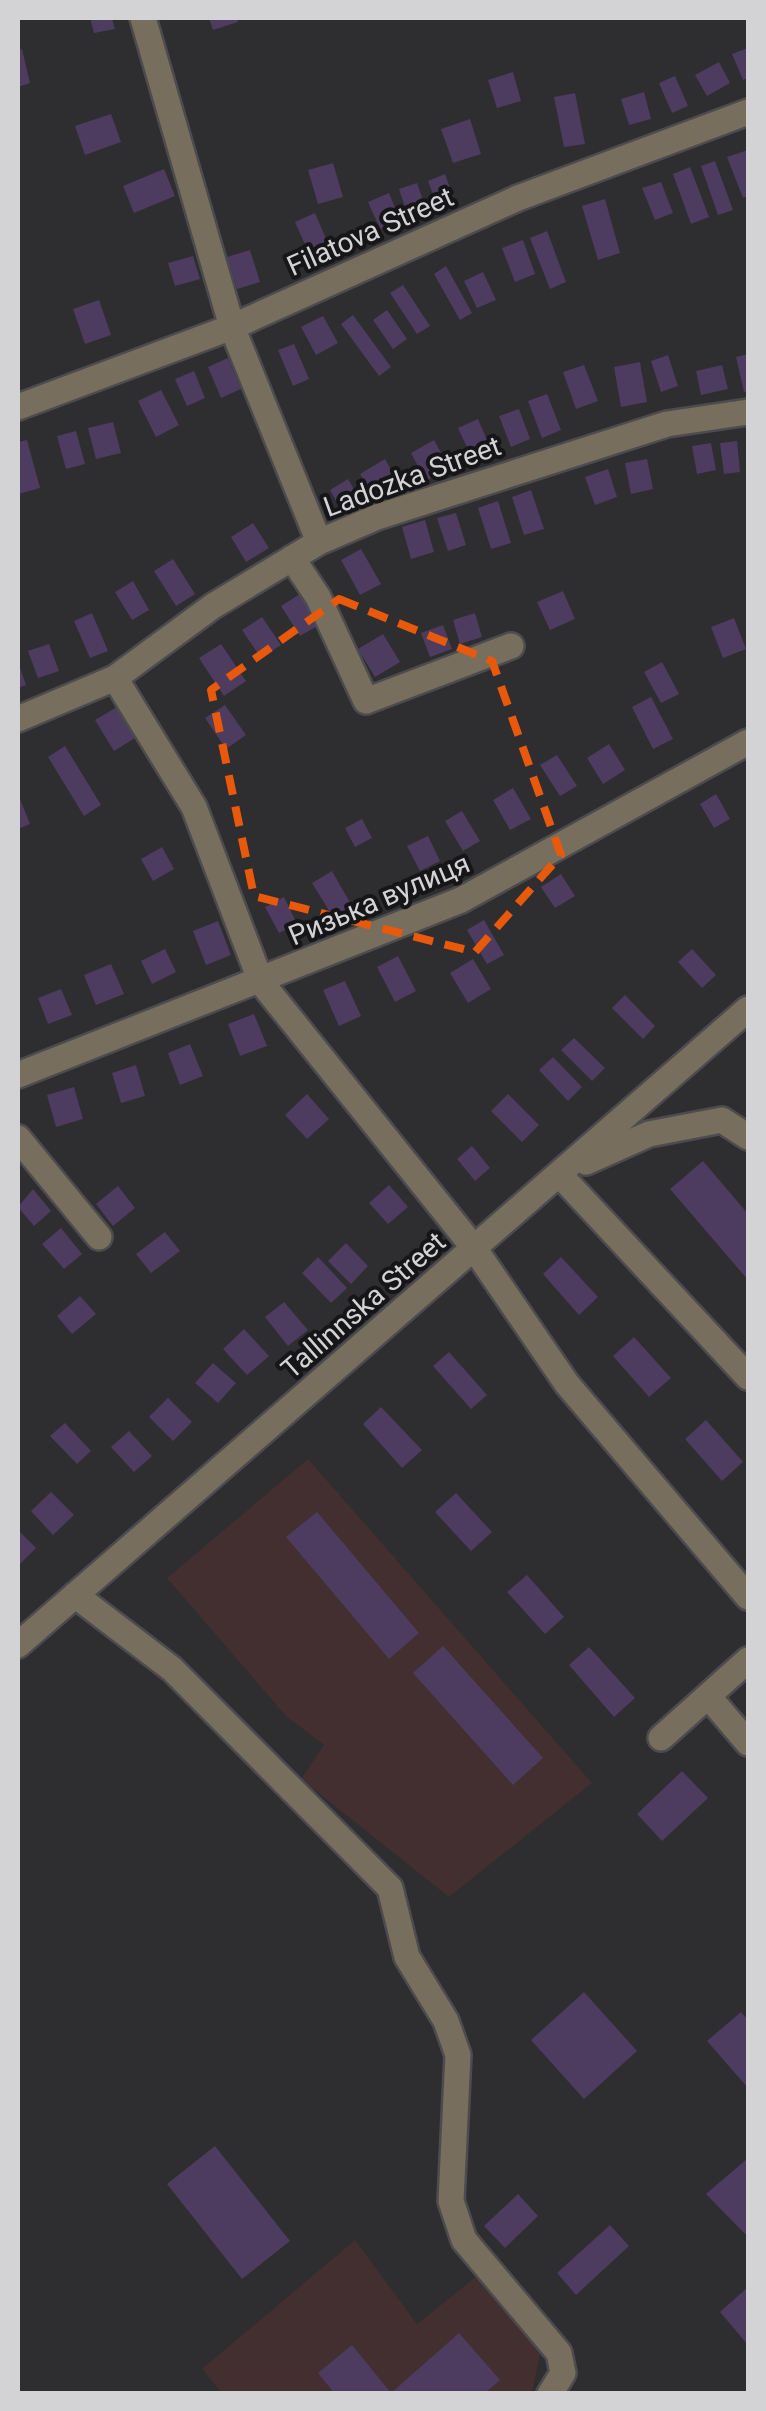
<svg xmlns="http://www.w3.org/2000/svg" width="766" height="2411" font-family="Roboto,sans-serif">
<rect width="100%" height="100%" fill="#2e2d30"/>
<path fill="#432f2f" d="M308,1459L592,1783L449,1897L301,1779L324,1745L286,1716L167,1578Z
M355,2240L417,2324L477,2276L541,2348L533,2389L529,2393H222L202,2369Z"/>
<path fill="#4d3c60" d="M90,18H112L115,29L94,33Z
M209,18H237L238,22L213,30Z
M748,48V78L743,80L732,54Z
M22,49L30,83L18,87V50Z
M719,62L730,83L707,96L695,75Z
M513,72L521,101L497,108L488,80Z
M675,76L688,106L672,113L659,83Z
M644,92L651,119L629,125L621,99Z
M575,93L585,144L564,147L554,97Z
M111,114L121,142L85,155L75,126Z
M470,119L481,154L453,163L441,129Z
M748,150V196L743,198L727,157Z
M715,161L733,210L718,215L701,166Z
M333,163L343,197L318,204L308,170Z
M690,167L709,217L691,224L673,174Z
M164,169L175,196L134,213L123,186Z
M445,174L453,196L436,203L428,181Z
M661,182L673,213L655,220L642,188Z
M417,183L426,209L408,216L399,189Z
M389,193L400,220L380,229L368,202Z
M605,199L620,253L598,260L582,206Z
M315,213L330,248L310,256L295,222Z
M547,231L566,282L550,289L530,238Z
M523,240L535,274L515,282L502,248Z
M250,250L260,282L237,289L227,257Z
M193,256L200,279L175,286L168,263Z
M446,266L472,313L460,320L434,274Z
M483,272L496,300L477,308L464,281Z
M403,285L430,326L417,334L390,293Z
M99,300L111,335L85,344L73,309Z
M387,310L407,339L393,349L373,320Z
M353,315L391,367L379,376L341,324Z
M323,316L338,343L316,355L301,327Z
M294,344L309,379L293,386L278,350Z
M748,354V391L744,392L736,357Z
M668,355L678,386L661,392L651,361Z
M228,358L241,389L221,398L208,367Z
M640,362L647,402L621,407L614,367Z
M584,365L598,401L576,409L563,372Z
M722,365L728,389L701,395L696,371Z
M194,371L205,398L187,406L175,379Z
M161,390L179,425L156,437L138,401Z
M547,394L561,430L542,438L528,401Z
M519,409L530,439L511,447L499,416Z
M478,419L490,447L471,456L458,428Z
M113,422L121,453L96,459L88,428Z
M76,431L85,464L66,469L57,436Z
M27,440L40,488L19,494L18,442Z
M434,440L449,468L426,481L411,453Z
M737,441L740,472L724,474L720,443Z
M711,443L716,470L697,474L692,446Z
M385,459L400,486L375,500L360,474Z
M647,459L653,489L631,494L625,463Z
M608,469L617,497L595,505L585,477Z
M348,479L363,505L344,515L330,490Z
M531,490L544,529L524,535L512,497Z
M498,501L511,543L491,549L478,508Z
M456,513L466,545L448,551L437,518Z
M425,520L434,552L411,559L402,527Z
M253,523L269,548L246,562L231,537Z
M361,549L381,584L360,595L341,560Z
M173,559L195,594L176,606L154,571Z
M133,581L149,610L132,620L115,592Z
M563,591L575,619L550,630L537,602Z
M300,594L319,625L300,636L281,606Z
M92,613L108,651L90,658L74,621Z
M475,613L482,637L460,644L453,620Z
M262,617L281,645L261,658L242,630Z
M734,618L746,649L723,658L711,627Z
M443,625L452,649L430,657L421,633Z
M383,634L400,662L375,677L358,649Z
M49,644L59,671L38,678L28,651Z
M221,644L246,681L224,696L199,658Z
M18,662L26,685L18,688Z
M662,662L679,694L661,703L644,672Z
M651,697L673,739L653,749L632,707Z
M225,705L246,735L226,749L205,718Z
M117,707L135,738L114,751L95,720Z
M609,744L625,770L603,784L587,758Z
M65,746L101,805L84,816L48,757Z
M557,755L577,786L560,796L540,765Z
M513,788L531,819L510,830L493,800Z
M18,794L30,824L18,829Z
M716,794L730,819L714,828L700,804Z
M462,811L480,841L463,851L445,821Z
M362,819L372,838L355,847L345,828Z
M428,836L440,861L420,871L407,846Z
M162,847L174,869L153,881L141,859Z
M332,871L352,906L333,917L312,883Z
M561,874L575,896L555,908L541,887Z
M284,897L297,924L279,933L265,907Z
M484,920L504,955L487,964L467,930Z
M218,921L231,955L206,965L193,931Z
M165,949L176,972L152,984L141,961Z
M692,949L716,975L702,988L678,962Z
M398,956L416,991L395,1002L377,967Z
M473,959L491,989L468,1003L450,973Z
M111,964L124,994L96,1005L84,975Z
M345,981L361,1016L339,1026L323,990Z
M61,989L72,1015L48,1024L38,998Z
M625,995L655,1026L643,1039L612,1008Z
M254,1014L267,1046L240,1056L228,1024Z
M574,1038L605,1068L592,1081L561,1050Z
M190,1044L203,1076L180,1085L168,1053Z
M553,1057L582,1087L568,1101L539,1070Z
M136,1065L145,1096L121,1103L112,1073Z
M74,1087L83,1119L56,1127L47,1095Z
M307,1094L329,1119L307,1139L285,1115Z
M508,1094L539,1125L522,1142L491,1111Z
M472,1146L490,1168L475,1181L457,1159Z
M703,1161L748,1214V1280L670,1189Z
M389,1185L408,1207L388,1224L369,1203Z
M118,1186L135,1208L113,1226L96,1204Z
M33,1189L51,1211L34,1226L18,1207Z
M61,1228L82,1254L64,1269L42,1244Z
M165,1232L180,1251L151,1273L136,1254Z
M346,1243L368,1266L351,1284L328,1261Z
M318,1257L347,1288L331,1303L302,1273Z
M561,1257L598,1297L579,1315L543,1274Z
M80,1296L96,1314L72,1334L57,1316Z
M284,1302L308,1330L288,1346L265,1317Z
M244,1329L269,1356L247,1375L223,1349Z
M634,1337L671,1378L649,1397L613,1356Z
M449,1352L487,1395L471,1409L433,1366Z
M213,1363L236,1383L218,1403L195,1383Z
M168,1398L192,1422L173,1441L149,1417Z
M381,1407L422,1450L402,1468L363,1424Z
M706,1420L743,1462L722,1481L685,1439Z
M65,1423L91,1451L77,1464L50,1436Z
M129,1431L152,1456L134,1472L111,1447Z
M51,1492L74,1515L53,1535L31,1511Z
M456,1493L492,1532L471,1551L435,1512Z
M317,1512L419,1633L389,1659L286,1537Z
M18,1530L36,1548L18,1566Z
M527,1575L564,1617L545,1634L507,1592Z
M443,1646L543,1758L513,1785L413,1673Z
M589,1647L635,1698L614,1717L569,1665Z
M682,1771L708,1798L662,1841L637,1814Z
M584,1992L637,2051L584,2099L531,2040Z
M741,2012L748,2020V2088L707,2041Z
M215,2146L290,2241L242,2279L167,2184Z
M748,2158V2237L706,2194Z
M518,2194L538,2216L505,2248L484,2226Z
M610,2225L629,2246L576,2295L557,2273Z
M748,2287V2345L720,2312Z
M459,2333L500,2380L484,2394H335L318,2373L352,2345L391,2393Z"/>
<g fill="none" stroke-linecap="round" stroke-linejoin="round">
<defs>
<path id="minor" d="M143,18L232,327L319,542
M18,407L232,327L518,198L748,112
M292,558L318,597L366,701L511,646
M115,678L194,807L261,982L474,1248L567,1384L748,1597
M18,719L115,678L213,606L319,542L377,517L667,424L748,412
M18,1075L461,900L748,742
M18,1138L99,1237
M586,1162L649,1134L722,1120L748,1137
M559,1174L748,1377
M75,1595L172,1669L390,1888L407,1957L446,2021L458,2055L451,2201L464,2240L559,2353L563,2373L550,2394
M18,1645L748,1009
M708,1696L748,1743
M661,1738L748,1660"/>
</defs>
<use href="#minor" stroke="#4c4b4e" stroke-width="30"/>
<use href="#minor" stroke="#776e5d" stroke-width="25"/>
</g>
<path fill="none" stroke="#e8590c" stroke-width="8" stroke-dasharray="20 12" stroke-linejoin="round" d="M339,599L492,661L561,855L475,952L254,896L211,690Z"/>
<g text-anchor="middle" stroke-width="8" stroke-linejoin="round" paint-order="stroke">
<g font-size="28" fill="#d3d2d4" stroke="#161517">
<text transform="translate(370 231) rotate(-24)" y="10">Filatova Street</text>
<text transform="translate(412 476) rotate(-20)" y="10">Ladozka Street</text>
<text transform="translate(379 899) rotate(-23)" y="10">Ризька вулиця</text>
<text transform="translate(363 1305) rotate(-41)" y="10">Tallinnska Street</text>
</g>
</g>
<rect width="766" height="2411" fill="none" stroke="#d3d2d4" stroke-width="40"/>
</svg>
